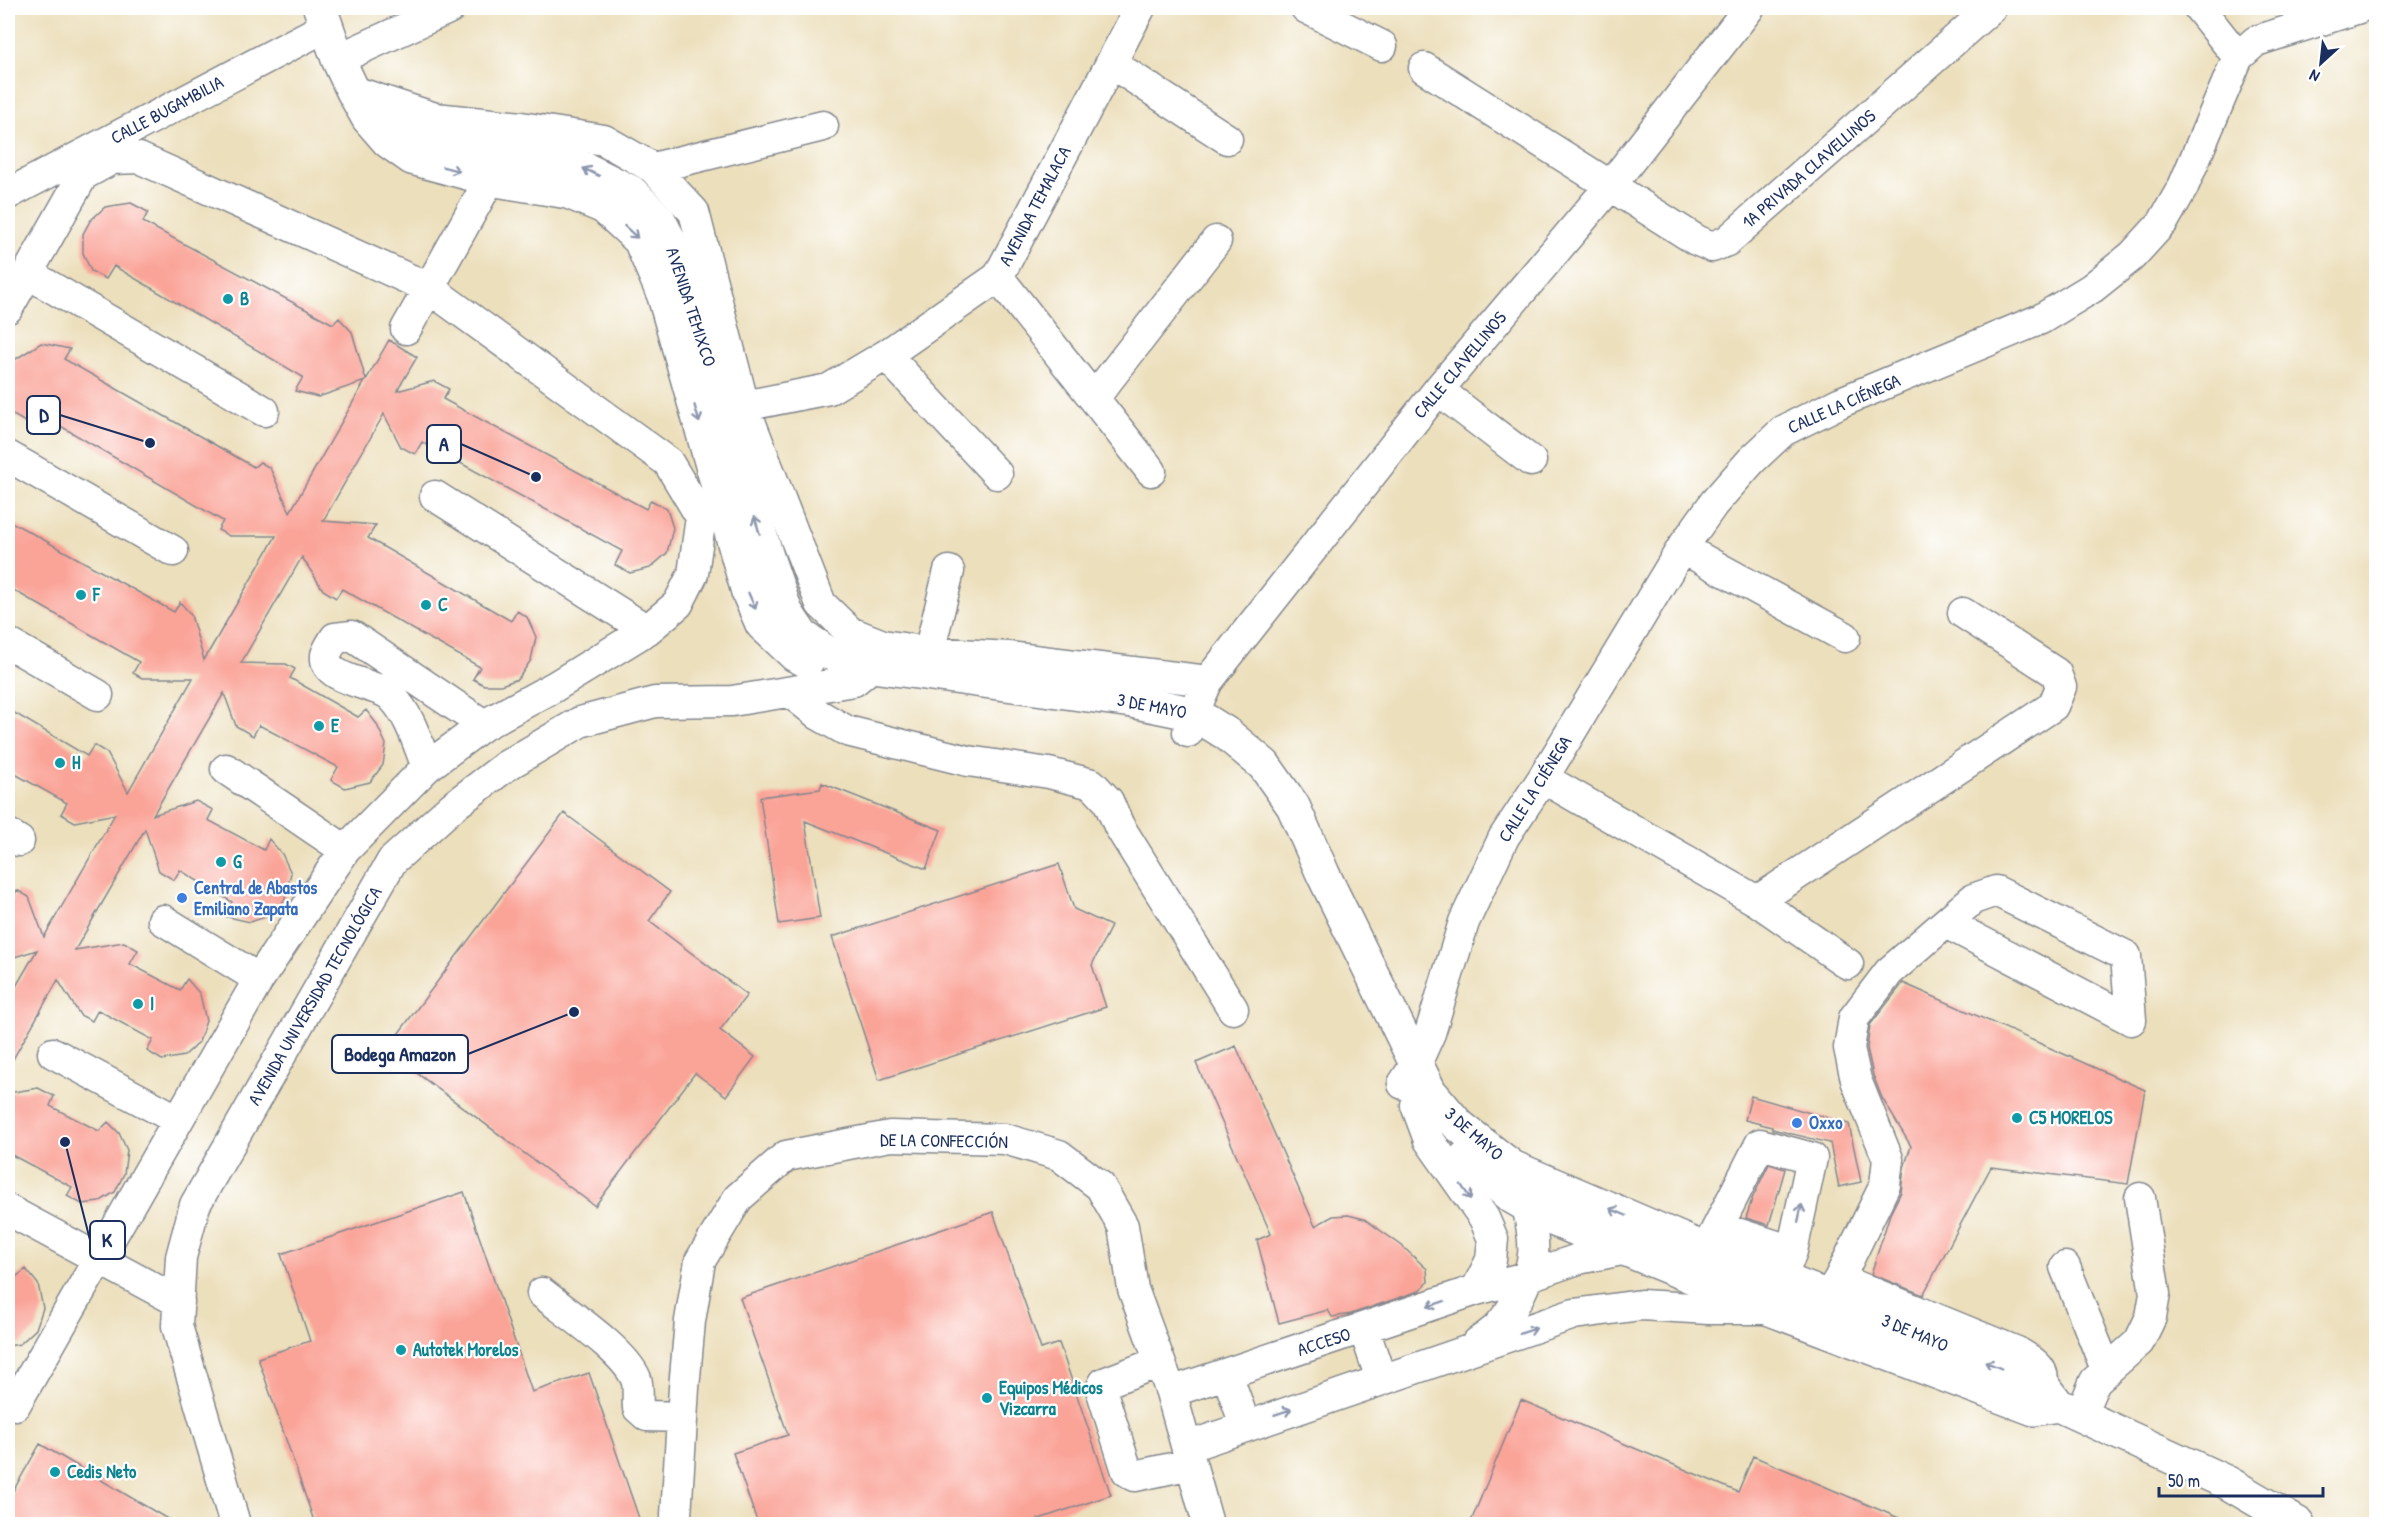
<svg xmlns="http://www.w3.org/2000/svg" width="2384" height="1532" font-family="'Patrick Hand',sans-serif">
<rect width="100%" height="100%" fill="#fff"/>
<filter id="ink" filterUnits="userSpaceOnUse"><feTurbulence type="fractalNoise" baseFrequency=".0167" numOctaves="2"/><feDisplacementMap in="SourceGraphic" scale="12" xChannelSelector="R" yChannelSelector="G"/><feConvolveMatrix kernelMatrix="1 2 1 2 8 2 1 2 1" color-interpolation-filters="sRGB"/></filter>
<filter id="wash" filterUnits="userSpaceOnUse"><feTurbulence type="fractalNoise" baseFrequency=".008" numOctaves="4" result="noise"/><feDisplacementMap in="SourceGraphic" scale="24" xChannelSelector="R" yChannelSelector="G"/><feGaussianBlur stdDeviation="1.35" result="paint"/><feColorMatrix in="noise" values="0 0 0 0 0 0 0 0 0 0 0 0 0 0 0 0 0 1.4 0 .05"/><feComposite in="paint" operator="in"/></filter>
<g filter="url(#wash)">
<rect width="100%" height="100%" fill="#ecdfbc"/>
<g id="blocks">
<path fill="#faa397" d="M131,203L148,212L143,222L333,324L339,318L352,332L366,380L389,340L417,357L397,391L434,381L449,389L443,399L646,509L651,500L667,509L673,528L667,553L650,568L630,573L615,565L622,551L422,442L415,454L401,447L384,414L323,521L376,525L368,538L511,621L517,611L527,617L536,637L531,660L518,679L501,685H484L473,679L480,667L342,589L336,598L323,590L302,557L241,663L286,664L295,669L290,678L358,717L366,710L376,723L386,744L383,765L370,782L345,788L331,780L338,767L259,725L253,736L236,726L224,693L153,815L196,801L213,810L208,820L264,850L269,839L282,854L291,873L285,899L272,915L250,922L224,916L232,902L180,870L174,880L159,871L145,829L75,950L124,942L138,950L130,964L180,990L187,979L200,994L206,1021L199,1042L184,1056L162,1060L147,1051L153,1040L98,1010L92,1021L80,1015L58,980L8,1068V1000L37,950L8,959V907L17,890L29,897L44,937L115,814L75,822L61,814L67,803L8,770V709L87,756L94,745L107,753L128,792L193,678H142L133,673L139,662L8,587V520L174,612L180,602L191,615L204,660L276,536H229L218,530L223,521L35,411L27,423L13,415L8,408V364L41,343L70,349L64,359L254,467L260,462L270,468L290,512L365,381L318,397L295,391L303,377L114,266L106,279L91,271L83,253V234L90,221L105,207Z
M822,783L941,830L926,869L805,821L820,918L779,924L760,797L820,789Z
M564,813L670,892L649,921L747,995L720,1030L755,1057L726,1096L695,1073L595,1206L386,1050Z
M1059,864L1074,909L1111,926L1092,965L1106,1007L879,1080L832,937Z
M1903,983L2145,1090L2128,1184L1991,1167L1923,1295L1871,1274L1890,1214L1901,1192L1904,1168L1911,1146L1882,1098L1873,1075L1867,1048L1870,1025Z
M1236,1046L1315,1226L1333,1216L1348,1215L1364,1219L1401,1245L1427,1269L1428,1282L1419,1291L1351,1314L1332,1317L1328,1310L1279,1323L1257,1240L1271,1234L1196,1063Z
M38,1088L54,1096L50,1106L99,1131L108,1122L119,1133L127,1150L124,1174L115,1192L99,1202L82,1204L67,1196L72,1187L8,1153V1093Z
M1751,1096L1849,1124L1861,1182L1839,1187L1830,1143L1772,1129V1127L1745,1120Z
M1769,1164L1785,1169L1769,1225L1746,1218L1752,1199Z
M464,1192L532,1392L589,1373L641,1524H315L258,1358L310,1341L281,1254Z
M993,1212L1041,1349L1059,1343L1111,1495L1024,1524H758L733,1453L788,1435L740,1298Z
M26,1269L38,1284L43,1308L36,1329L20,1344L8,1346V1271L17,1276Z
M1521,1400L1738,1492L1753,1456L1913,1524H1470Z
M40,1444L176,1524H8V1500Z"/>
</g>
</g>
<g filter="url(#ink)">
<use href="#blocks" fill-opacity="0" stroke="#84878d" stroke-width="1.5"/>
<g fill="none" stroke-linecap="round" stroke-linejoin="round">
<defs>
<path id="minor" d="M1306,8L1382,46
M2199,8L2238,57
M338,59L450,8
M1111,63L1227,139
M1424,68L1696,240L1712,247L1727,241L1991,8
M353,91L435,118L521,127L604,140L653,168L694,212L744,406L821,604L850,632L883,645L929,652L1008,657L1208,681
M653,168L823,126
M8,194L327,26
M27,273L264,411
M998,277L1151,471
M8,308L83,175L112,159L139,158L429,288L668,462L701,517L693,574L678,604L647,630L554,687L484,725L427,767L345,850L259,979L15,1405L8,1400
M406,329L490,179L498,157
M886,355L997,474
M1438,390L1531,461
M1094,398L1216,241
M744,406L829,389L886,355L998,277L1140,8
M8,456L173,551
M435,496L647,630
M1682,548L1845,637
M8,643L98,695
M927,671L929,652L949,571
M790,692L819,715L847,731L968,761L1049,773L1092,784L1108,801L1119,826L1233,1009
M1188,732L1201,696L1208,681L1438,390L1611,185L1749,8
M427,767C417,742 411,717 392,697C379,683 323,682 326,655C327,650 332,643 335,638L352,636L484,725
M226,769L345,850
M1543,778L1757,901L1848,964
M8,834L19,841
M1757,901L2053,706L2061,687L2056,673L1963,613
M163,920L259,979
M1946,923L2131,1020
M53,1053L178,1120
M1403,1084L1416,1064L1430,1033L1464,922L1504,837L1543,778L1682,548L1714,503L1751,461L1783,431L1841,402L2041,319L2092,288L2132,256L2163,222L2183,187L2238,57L2256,41L2359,8
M1416,1105L1429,1140L1484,1218L1493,1239L1491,1260L1476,1290
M8,1210L179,1302
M1718,1227L1792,1251
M2065,1267L2106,1369
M1839,1279L2017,1352C2043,1367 2049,1373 2037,1403
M542,1293C567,1313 625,1351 636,1379C639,1387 637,1399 638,1408L647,1416L682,1417
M1813,1315L1828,1297L1839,1279L1885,1185L1888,1159L1856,1080L1849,1048L1854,1018L1889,972L1973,899L1996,891L2126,956L2131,1020
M1364,1329L1381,1379
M1477,1343C1483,1339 1490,1334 1496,1329C1513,1312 1530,1279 1533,1255C1535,1237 1527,1203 1522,1186
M1159,1362L1104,1383L1101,1389L1127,1471L1135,1476L1191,1464
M1227,1374L1245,1425
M1171,1392L1476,1290L1526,1277L1578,1259L1636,1247
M2080,1416L2095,1381L2139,1342L2151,1317L2155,1294L2140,1198
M1187,1447L1574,1314L1641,1305L1709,1309H1770L1792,1251L1812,1158L1760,1144L1706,1250L1693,1270
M235,1524L177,1326L181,1257L195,1205L392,861L452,807L506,766L580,722L655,702L732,701L854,681L872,666L883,645
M678,1524L676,1515L684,1388L690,1321L700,1261L738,1198L786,1156L890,1136L1005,1139L1059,1155L1100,1186L1123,1226L1133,1289L1171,1392L1208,1524"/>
<path id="major" d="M320,8L338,59L353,91L368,118L388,141L412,158L490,179L568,192L604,207L640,240L664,296L748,592L762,624L795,655L807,661
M368,118L424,140L573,163L631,192L659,220L676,253L767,557L786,612L802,636L828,653L872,666L1132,701L1195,714L1227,734L1264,765L1293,806L1323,874L1430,1092L1458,1125L1512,1167L1706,1250L1828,1297L2044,1386L2058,1405L2228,1483L2298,1524
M1466,1157L1509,1195L1545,1216L1770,1309L2034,1409L2058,1405"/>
</defs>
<use href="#minor" stroke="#84878d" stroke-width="33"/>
<use href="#major" stroke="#84878d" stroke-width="36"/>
<use href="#minor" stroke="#fff" stroke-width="30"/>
<use href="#major" stroke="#fff" stroke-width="33"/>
</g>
<defs><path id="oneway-shaft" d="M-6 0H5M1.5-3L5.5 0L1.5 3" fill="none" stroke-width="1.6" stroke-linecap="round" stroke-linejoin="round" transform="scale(1.5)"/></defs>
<g stroke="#8d97ae">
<use href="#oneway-shaft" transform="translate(451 169) rotate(15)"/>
<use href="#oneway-shaft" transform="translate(591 172) rotate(-154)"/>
<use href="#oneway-shaft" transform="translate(631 232) rotate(42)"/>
<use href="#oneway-shaft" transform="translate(697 414) rotate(74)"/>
<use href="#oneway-shaft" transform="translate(757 525) rotate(-107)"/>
<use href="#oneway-shaft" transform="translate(752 601) rotate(66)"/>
<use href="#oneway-shaft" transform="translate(1466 1192) rotate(55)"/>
<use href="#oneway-shaft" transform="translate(1618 1212) rotate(-157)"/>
<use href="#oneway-shaft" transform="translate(1800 1213) rotate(-78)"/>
<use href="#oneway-shaft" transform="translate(1436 1304) rotate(161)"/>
<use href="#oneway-shaft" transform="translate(1528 1331) rotate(-18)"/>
<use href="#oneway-shaft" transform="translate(1993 1365) rotate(-157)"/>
<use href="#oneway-shaft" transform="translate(1283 1412) rotate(-19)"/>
</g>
</g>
<g fill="#0f9aa8" stroke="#fff" stroke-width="2">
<circle cx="228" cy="299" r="6"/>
<circle cx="81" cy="595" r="6"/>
<circle cx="426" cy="605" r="6"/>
<circle cx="319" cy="726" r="6"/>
<circle cx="60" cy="763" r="6"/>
<circle cx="221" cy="862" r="6"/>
<circle cx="138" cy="1004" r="6"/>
<circle cx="2017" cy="1118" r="6"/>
<circle cx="401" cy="1350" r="6"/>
<circle cx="987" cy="1398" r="6"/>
<circle cx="55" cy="1472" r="6"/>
</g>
<g fill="#3f7fe0" stroke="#fff" stroke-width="2">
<circle cx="182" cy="898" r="6"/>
<circle cx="1797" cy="1123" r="6"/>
</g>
<g text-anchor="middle" stroke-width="4.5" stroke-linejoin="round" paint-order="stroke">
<g font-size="18" fill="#1b2f5e" stroke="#fff">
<text transform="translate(167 110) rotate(-28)" y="6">CALLE BUGAMBILIA</text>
<text transform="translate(1809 169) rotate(-41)" y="6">1A PRIVADA CLAVELLINOS</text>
<text transform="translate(1035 206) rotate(-62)" y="6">AVENIDA TEMALACA</text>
<text transform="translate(691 307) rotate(72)" y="6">AVENIDA TEMIXCO</text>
<text transform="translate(1460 365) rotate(-50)" y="6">CALLE CLAVELLINOS</text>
<text transform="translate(1844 404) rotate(-24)" y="6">CALLE LA CIÉNEGA</text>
<text transform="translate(1152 706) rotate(11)" y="6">3 DE MAYO</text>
<text transform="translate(1535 789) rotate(-58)" y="6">CALLE LA CIÉNEGA</text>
<text transform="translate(315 996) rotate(-60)" y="6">AVENIDA UNIVERSIDAD TECNOLÓGICA</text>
<text transform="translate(1474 1134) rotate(41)" y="6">3 DE MAYO</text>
<text transform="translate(944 1141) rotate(1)" y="6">DE LA CONFECCIÓN</text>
<text transform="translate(1915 1333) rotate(23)" y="6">3 DE MAYO</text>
<text transform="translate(1324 1342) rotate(-18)" y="6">ACCESO</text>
</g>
<g font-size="18" font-weight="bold" fill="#0d838f" stroke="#fff" text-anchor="start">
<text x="240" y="305">B</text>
<text x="93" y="601">F</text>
<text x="438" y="611">C</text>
<text x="331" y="732">E</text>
<text x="72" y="769">H</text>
<text x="233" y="868">G</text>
<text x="150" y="1010">I</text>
<text x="2029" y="1124">C5 MORELOS</text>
<text x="413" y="1356">Autotek Morelos</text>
<text x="999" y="1394">Equipos Médicos<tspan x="999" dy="21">Vizcarra</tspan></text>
<text x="67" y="1478">Cedis Neto</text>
</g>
<g font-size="18" font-weight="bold" fill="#366cbe" stroke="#fff" text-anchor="start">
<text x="194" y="894">Central de Abastos<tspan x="194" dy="21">Emiliano Zapata</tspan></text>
<text x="1809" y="1129">Oxxo</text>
</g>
</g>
<path fill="none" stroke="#1b2f5e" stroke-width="2" d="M150 443L60 415M536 477L461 444M574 1012L468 1054M65 1142L90 1240"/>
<g fill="#1b2f5e" stroke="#fff" stroke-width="2">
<circle cx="150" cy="443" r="6"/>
<circle cx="536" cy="477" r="6"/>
<circle cx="574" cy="1012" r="6"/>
<circle cx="65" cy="1142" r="6"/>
</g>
<g fill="#fff" stroke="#1b2f5e" stroke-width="2">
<rect x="27" y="396" width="33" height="38" rx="6"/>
<rect x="427" y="425" width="34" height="38" rx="6"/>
<rect x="332" y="1035" width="136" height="38" rx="6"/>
<rect x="90" y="1221" width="35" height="38" rx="6"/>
</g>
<g font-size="20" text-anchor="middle" font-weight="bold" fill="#1b2f5e">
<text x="44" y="422">D</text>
<text x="444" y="451">A</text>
<text x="400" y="1061">Bodega Amazon</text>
<text x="107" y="1247">K</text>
</g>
<rect width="2384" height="1532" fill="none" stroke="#fff" stroke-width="30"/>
<g transform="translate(2321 63) rotate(207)" stroke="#ffffff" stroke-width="4.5" paint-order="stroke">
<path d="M0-4.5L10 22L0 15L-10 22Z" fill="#1b2f5e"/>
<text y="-9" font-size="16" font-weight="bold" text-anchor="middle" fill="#1b2f5e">N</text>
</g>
<path d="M2159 1487v9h164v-9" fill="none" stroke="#1b2f5e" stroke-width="3"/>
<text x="2168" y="1487" font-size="18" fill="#1b2f5e" stroke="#ffffff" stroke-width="4.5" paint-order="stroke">50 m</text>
</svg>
